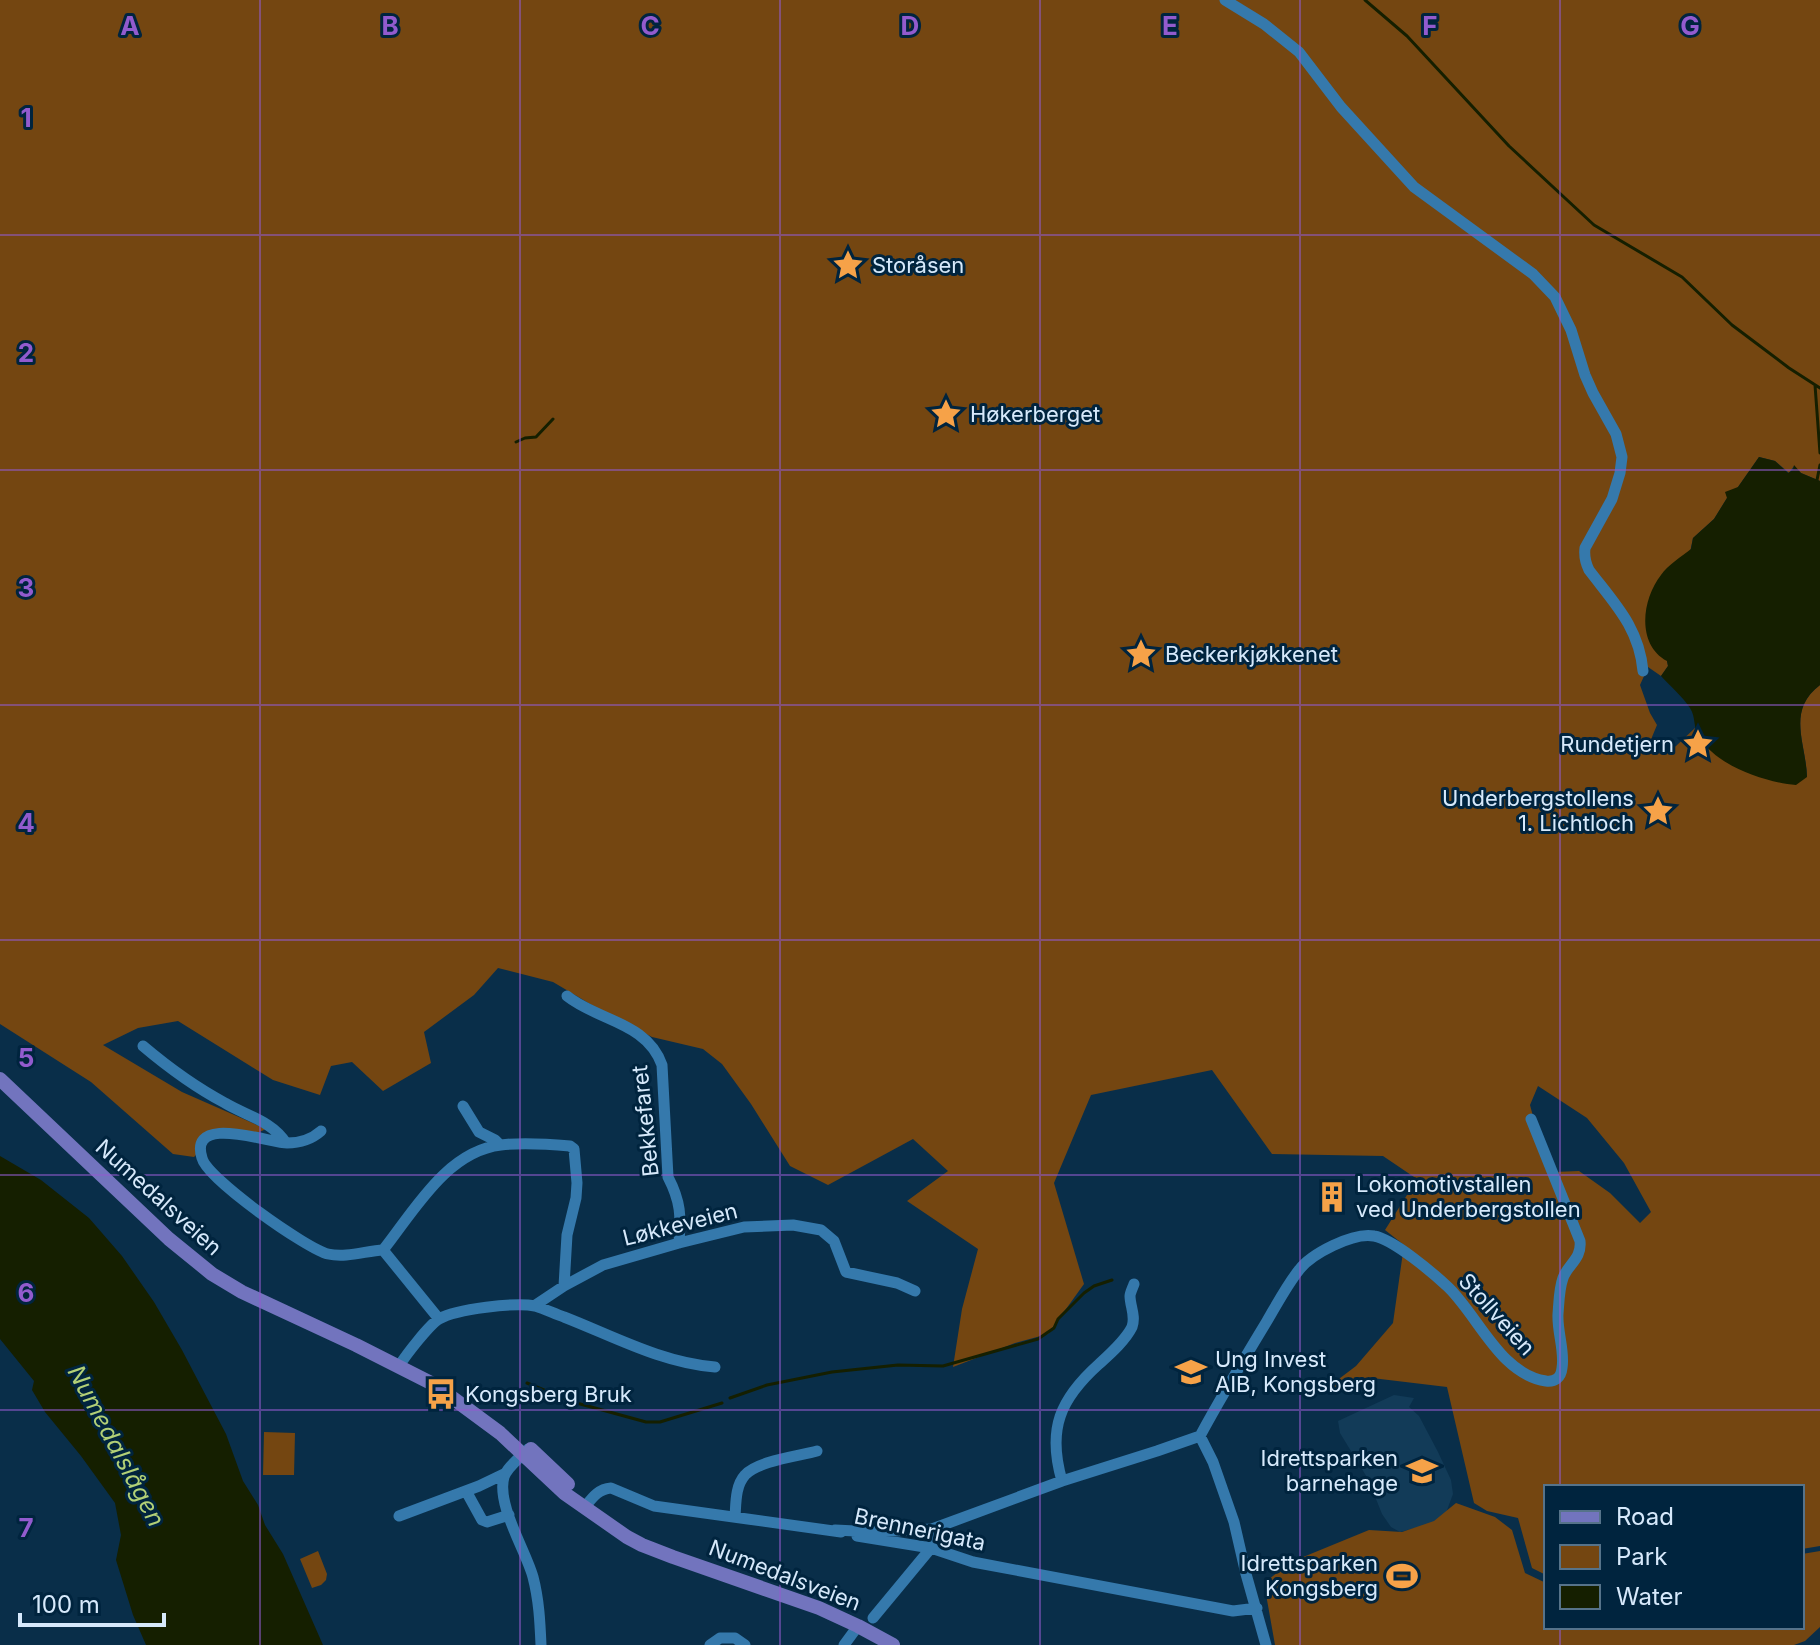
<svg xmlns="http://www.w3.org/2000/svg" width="1820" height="1645" font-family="Inter,sans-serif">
<rect width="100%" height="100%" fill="#092e49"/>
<path fill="#123b58" d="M1394,1395L1414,1398L1409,1407L1419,1416L1438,1452L1451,1480L1453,1494L1443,1521L1400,1532L1391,1527L1382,1514L1368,1479L1340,1433L1338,1421Z"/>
<path fill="#744611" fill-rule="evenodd" d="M0,0H1820V481L1801,473L1794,466L1789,473L1775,461L1759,457L1738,487L1727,498L1714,519L1693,538L1667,661L1668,666L1661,676L1648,667L1640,685L1650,713L1657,725L1652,737L1656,753L1665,754L1676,746L1695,728L1699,737L1807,777C1806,742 1786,711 1820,685V1546L1802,1549V1487H1546V1575L1532,1568L1518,1518L1487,1511L1474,1503L1447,1387L1372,1378L1319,1394L1356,1366L1393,1323L1404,1245L1385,1230L1417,1179L1383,1156L1272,1154L1212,1070L1091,1095L1054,1183L1084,1284L1048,1334L1015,1343L953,1367L962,1309L978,1249L907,1201L948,1171L913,1139L828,1185L790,1166L751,1104L722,1064L703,1049L652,1037L602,1011L553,982L498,968L474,995L424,1032L431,1063L383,1091L352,1062L331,1066L320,1095L273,1080L178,1021L138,1028L103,1045L182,1092L266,1129L246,1138H212L194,1157L173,1154L91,1082L0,1024ZM1538,1086L1587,1118L1624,1163L1651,1212L1640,1223L1610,1193L1579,1171L1554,1172L1544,1157L1530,1105Z
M264,1432L295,1433L294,1475H263Z
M1456,1503L1495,1517L1512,1530L1525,1573L1546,1583V1627H1802V1554L1820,1551V1627L1805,1641L1794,1645H1275L1264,1583L1291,1562L1369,1530L1402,1532L1434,1521Z
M318,1551L327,1574L326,1580L321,1585L312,1588L300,1559Z"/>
<path fill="#151f00" d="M1759,457L1775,461L1788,473L1793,470L1794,465L1801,473L1820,481V685C1786,711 1806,743 1807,777L1796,785C1764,782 1717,766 1699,737C1693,728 1696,717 1690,708C1682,696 1670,686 1661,676L1668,666L1667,661C1636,644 1642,599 1661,575C1668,565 1681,557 1691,549L1693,538L1714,519L1727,498L1725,492L1738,487Z
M0,1156L41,1180L89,1218L122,1256L154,1302L182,1350L226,1434L243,1481L258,1505L265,1525L283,1554L323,1645H146L133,1615L116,1560L121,1535L115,1503L81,1456L45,1412L32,1390L34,1381L0,1339Z"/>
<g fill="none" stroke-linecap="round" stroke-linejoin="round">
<path stroke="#151f00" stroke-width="3" d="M1365,0L1407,36L1509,146L1594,225L1682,277L1732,325L1789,368L1820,388
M1815,385L1820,453
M516,442L525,438L536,437L553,419
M1817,480L1820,465
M527,1383L573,1402L646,1422H660L722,1403
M730,1398L767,1385L832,1372L898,1365L943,1366L1038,1339L1054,1328L1058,1319L1084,1293L1094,1286L1112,1280"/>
<path stroke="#3579ac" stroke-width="11" d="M1225,0L1264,24L1299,52L1341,107L1414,187L1533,274L1555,297L1571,330L1585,375L1593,393L1616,434L1622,457L1620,473L1612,499L1585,548C1584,556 1585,562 1589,570C1614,603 1639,627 1643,671
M567,996C598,1021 647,1022 662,1065L668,1177C681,1202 681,1216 679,1243
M143,1046C169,1068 195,1087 225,1103C247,1116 272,1121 286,1143
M463,1106L479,1132L495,1140L500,1145
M321,1131C312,1139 299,1143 287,1143C270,1143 188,1113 202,1158C207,1179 307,1249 328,1254C346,1258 366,1251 383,1250
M534,1306L564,1286L603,1265L679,1243L744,1227L793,1225L821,1230L834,1241L846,1272L897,1283L915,1291
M439,1319L383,1250C414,1211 447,1151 501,1145C524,1142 548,1144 570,1146L574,1149L577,1183L576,1198L567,1235L564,1286
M399,1366C406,1355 429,1325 439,1319C456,1309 516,1302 535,1306C545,1309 555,1314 564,1317C613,1336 662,1363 715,1367
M1200,1436L1213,1462L1234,1522L1246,1574L1266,1645
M528,1449C521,1457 507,1467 504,1477C496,1504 526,1551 533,1577C539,1600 540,1622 541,1645
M1062,1481C1047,1429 1060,1399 1099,1364C1110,1354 1125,1341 1132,1327C1136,1316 1130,1306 1130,1296C1130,1293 1133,1287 1134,1284
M466,1491L482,1520L487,1522L509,1515
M584,1508C592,1498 598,1489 611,1488L654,1506L841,1532
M399,1516L479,1486L504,1474
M735,1517C736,1504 735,1486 745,1475C757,1461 799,1456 817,1451
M835,1530L876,1532L932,1529L1062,1481L1157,1451L1200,1436C1221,1397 1244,1359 1267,1321C1277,1304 1287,1285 1299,1270C1311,1254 1353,1232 1374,1236C1393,1239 1433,1273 1448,1287C1479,1317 1500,1374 1546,1381C1555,1382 1561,1378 1562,1368C1565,1351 1557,1332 1558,1314C1559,1302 1559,1289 1563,1278C1568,1264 1582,1259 1580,1241L1531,1119
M857,1536L931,1548L973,1562L1233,1611L1257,1608
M873,1618L931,1548L932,1529
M710,1645L720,1638H735L745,1645
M844,1645L858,1626"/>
<path stroke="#7274be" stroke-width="14" d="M0,1079L169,1239L212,1274L242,1292L356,1345L435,1385L500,1433L564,1493L627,1537L642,1545L673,1557L819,1608L858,1626L893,1645
M531,1449L568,1484"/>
</g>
<path fill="none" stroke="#925bce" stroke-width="2" stroke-opacity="0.55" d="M260,0V1645M520,0V1645M780,0V1645M1040,0V1645M1300,0V1645M1560,0V1487M0,235H1820M0,470H1820M0,705H1820M0,940H1820M0,1175H1820M0,1410H1820M1560,1627V1645"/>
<defs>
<symbol id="sight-bare" viewBox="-9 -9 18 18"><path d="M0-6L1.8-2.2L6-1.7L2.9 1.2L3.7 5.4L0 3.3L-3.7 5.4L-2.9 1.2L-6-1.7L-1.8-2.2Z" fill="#f6a248" stroke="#00243e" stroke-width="2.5" paint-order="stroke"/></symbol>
<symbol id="building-bare" viewBox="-9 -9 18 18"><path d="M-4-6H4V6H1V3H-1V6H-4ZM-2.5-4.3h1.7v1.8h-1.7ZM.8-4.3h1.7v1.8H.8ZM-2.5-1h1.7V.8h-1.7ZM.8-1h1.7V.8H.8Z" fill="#f6a248" stroke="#00243e" stroke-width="2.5" paint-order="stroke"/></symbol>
<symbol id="school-bare" viewBox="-9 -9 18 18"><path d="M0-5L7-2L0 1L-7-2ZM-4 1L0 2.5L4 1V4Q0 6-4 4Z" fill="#f6a248" stroke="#00243e" stroke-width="2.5" paint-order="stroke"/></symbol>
<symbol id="bus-bare" viewBox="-9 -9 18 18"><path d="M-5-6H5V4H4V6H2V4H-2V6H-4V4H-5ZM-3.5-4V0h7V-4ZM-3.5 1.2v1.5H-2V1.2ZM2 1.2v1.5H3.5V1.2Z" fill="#f6a248" stroke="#00243e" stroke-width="2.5" paint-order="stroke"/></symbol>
<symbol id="stadium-bare" viewBox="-9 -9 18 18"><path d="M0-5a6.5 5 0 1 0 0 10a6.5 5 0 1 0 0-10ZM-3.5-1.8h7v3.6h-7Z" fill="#f6a248" stroke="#00243e" stroke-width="2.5" paint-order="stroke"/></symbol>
</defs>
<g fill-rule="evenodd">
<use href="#sight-bare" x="826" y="243" width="44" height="44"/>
<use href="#sight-bare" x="924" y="392" width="44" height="44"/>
<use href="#sight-bare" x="1119" y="632" width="44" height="44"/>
<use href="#sight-bare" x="1676" y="722" width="44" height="44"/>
<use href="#sight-bare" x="1636" y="789" width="44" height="44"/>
<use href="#building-bare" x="1310" y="1175" width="44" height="44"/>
<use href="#school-bare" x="1169" y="1350" width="44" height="44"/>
<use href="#bus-bare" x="419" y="1372" width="44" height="44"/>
<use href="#school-bare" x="1400" y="1449" width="44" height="44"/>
<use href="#stadium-bare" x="1380" y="1554" width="44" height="44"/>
</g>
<g text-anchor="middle" stroke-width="6" stroke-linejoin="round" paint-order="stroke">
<g font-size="22" fill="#d6e9fb" stroke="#00243e" text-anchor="start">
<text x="872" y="273">Storåsen</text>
<text x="970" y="422">Høkerberget</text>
<text x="1165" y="662">Beckerkjøkkenet</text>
<text x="1674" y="752" text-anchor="end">Rundetjern</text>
<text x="1634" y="806" text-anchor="end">Underbergstollens<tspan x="1634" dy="25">1. Lichtloch</tspan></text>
<text x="1356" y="1192">Lokomotivstallen<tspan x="1356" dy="25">ved Underbergstollen</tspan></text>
<text x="1215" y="1367">Ung Invest<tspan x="1215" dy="25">AIB, Kongsberg</tspan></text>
<text x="465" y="1402">Kongsberg Bruk</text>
<text x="1398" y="1466" text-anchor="end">Idrettsparken<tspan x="1398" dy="25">barnehage</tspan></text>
<text x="1378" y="1571" text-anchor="end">Idrettsparken<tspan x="1378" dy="25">Kongsberg</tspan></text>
</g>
<g font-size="22" fill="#d6e9fb" stroke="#00243e">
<text transform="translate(645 1121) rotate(-96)" y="8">Bekkefaret</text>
<text transform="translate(159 1197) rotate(42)" y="8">Numedalsveien</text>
<text transform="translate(680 1224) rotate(-14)" y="8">Løkkeveien</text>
<text transform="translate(1497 1314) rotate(48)" y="8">Stollveien</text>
<text transform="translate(920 1529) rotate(12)" y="8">Brennerigata</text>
<text transform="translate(785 1575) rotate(21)" y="8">Numedalsveien</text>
</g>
<g font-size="24" font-style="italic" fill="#b2d076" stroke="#00243e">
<text transform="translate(116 1446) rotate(62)" y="8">Numedalslågen</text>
</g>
</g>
<g font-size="26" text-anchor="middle" font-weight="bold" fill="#925bce" stroke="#00243e" stroke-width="6" stroke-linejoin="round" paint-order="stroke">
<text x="130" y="35">A</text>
<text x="390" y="35">B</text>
<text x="650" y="35">C</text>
<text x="910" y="35">D</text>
<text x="1170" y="35">E</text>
<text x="1430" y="35">F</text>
<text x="1690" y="35">G</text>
<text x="26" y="127">1</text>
<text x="26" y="362">2</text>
<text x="26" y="597">3</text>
<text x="26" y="832">4</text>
<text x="26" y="1067">5</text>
<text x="26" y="1302">6</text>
<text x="26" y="1537">7</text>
</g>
<rect x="1544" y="1485" width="260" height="144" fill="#00243e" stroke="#56738a" stroke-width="2"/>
<rect x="1560" y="1511" width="40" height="12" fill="#7274be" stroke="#56738a" stroke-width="2"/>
<text x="1616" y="1525" font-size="24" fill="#d6e9fb">Road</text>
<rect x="1560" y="1545" width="40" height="24" fill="#744611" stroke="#56738a" stroke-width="2"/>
<text x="1616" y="1565" font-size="24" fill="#d6e9fb">Park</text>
<rect x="1560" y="1585" width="40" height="24" fill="#151f00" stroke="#56738a" stroke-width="2"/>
<text x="1616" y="1605" font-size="24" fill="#d6e9fb">Water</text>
<path d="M20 1613v12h144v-12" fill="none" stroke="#d6e9fb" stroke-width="4"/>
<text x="32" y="1613" font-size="24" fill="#d6e9fb" stroke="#00243e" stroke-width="6" paint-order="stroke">100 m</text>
</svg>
